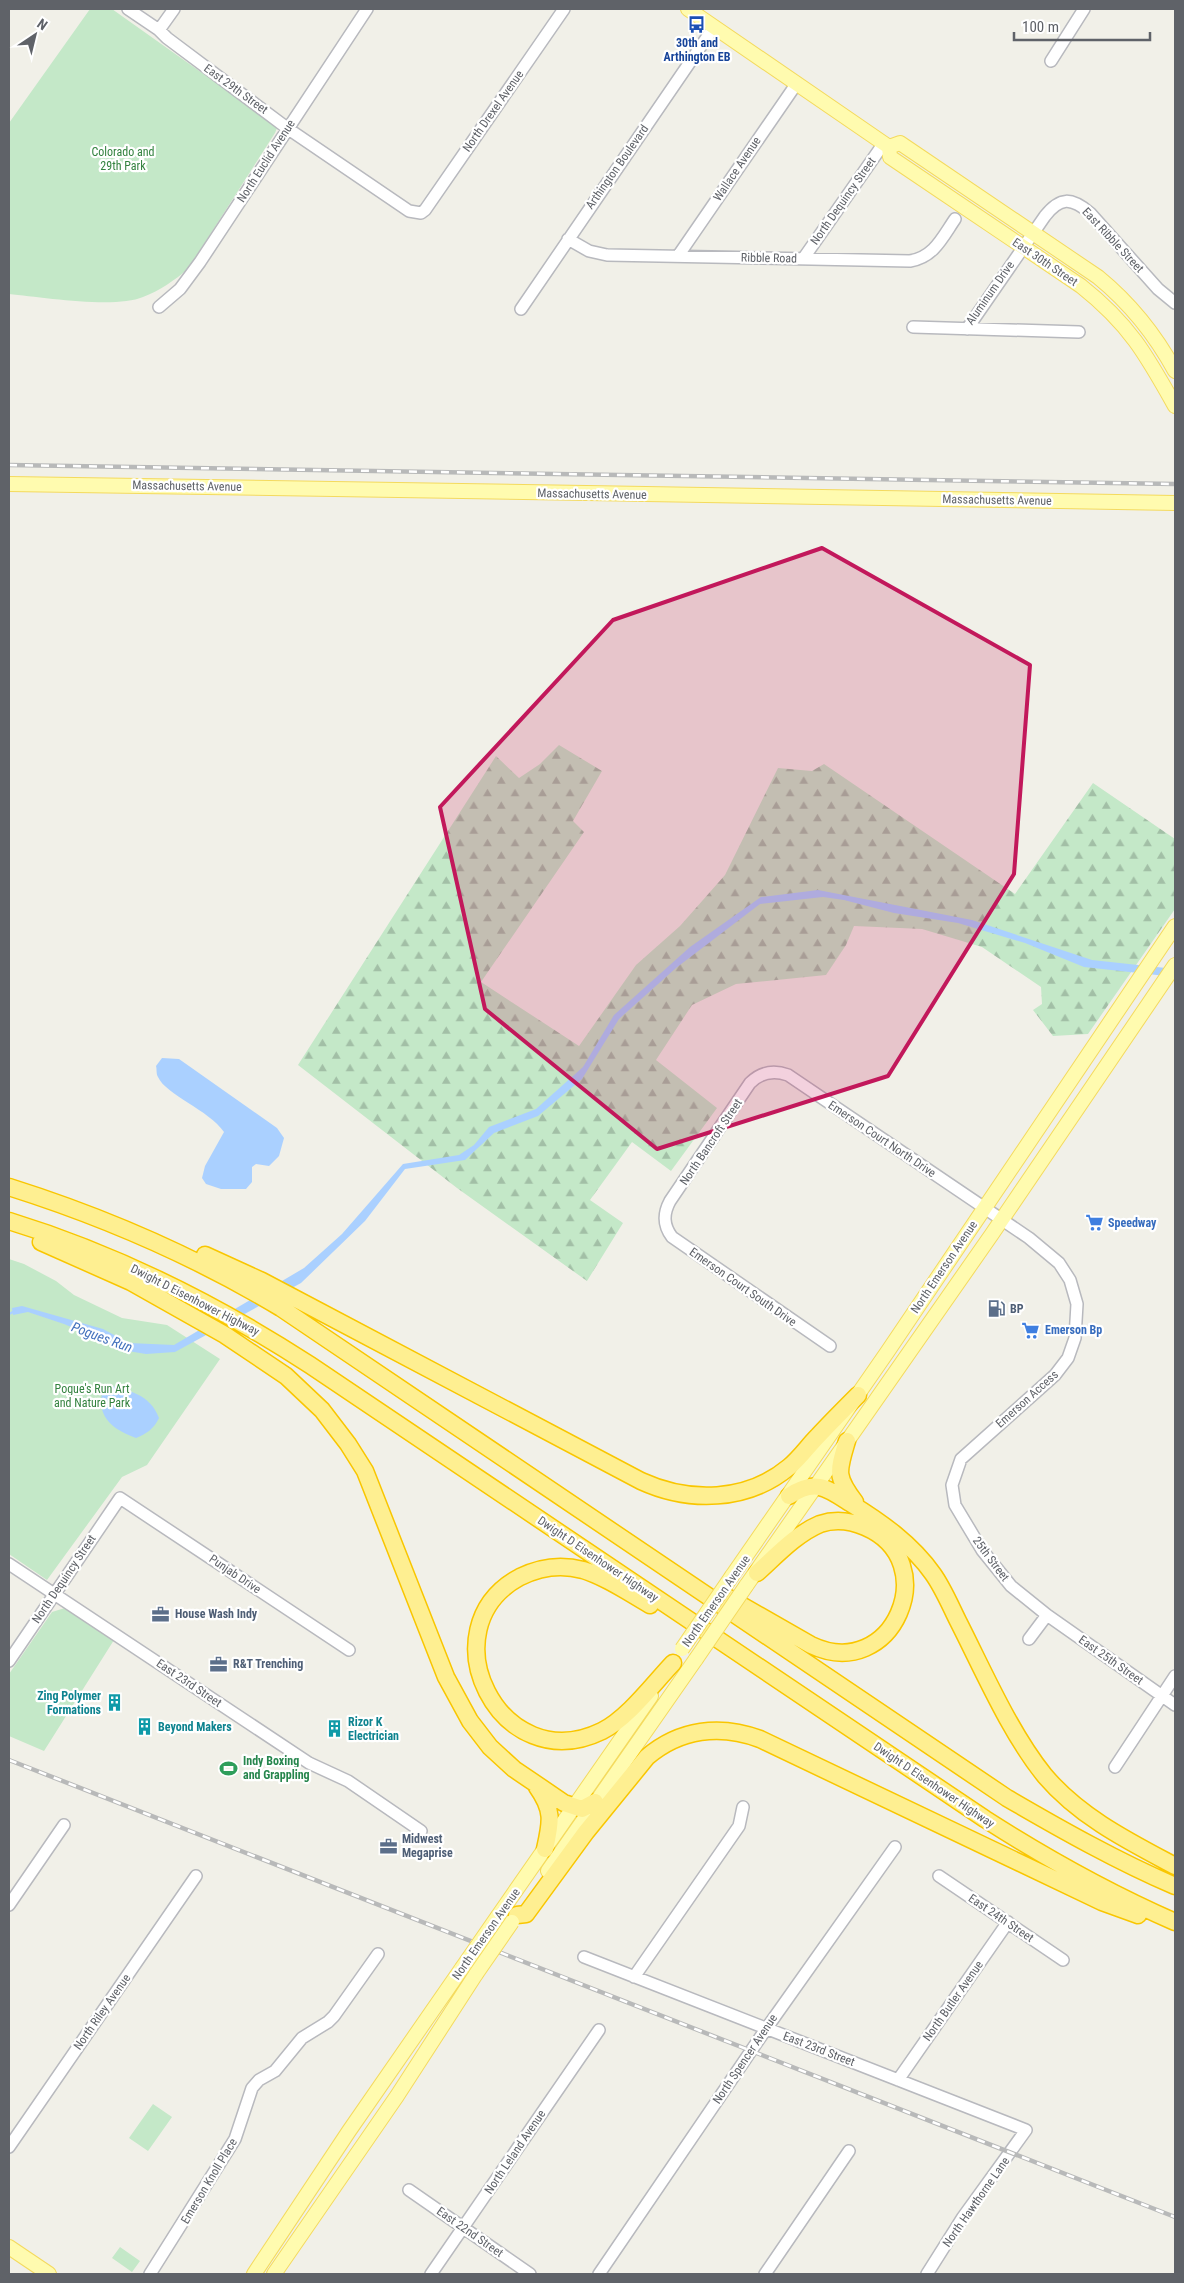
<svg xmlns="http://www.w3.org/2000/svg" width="1184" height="2283" font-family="'Roboto Condensed',sans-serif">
<defs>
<pattern id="forest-firs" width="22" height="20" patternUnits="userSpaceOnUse" patternTransform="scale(1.25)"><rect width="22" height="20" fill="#c4e8c8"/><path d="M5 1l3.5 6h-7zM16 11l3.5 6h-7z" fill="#a2bfa6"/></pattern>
</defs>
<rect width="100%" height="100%" fill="#f1f0e8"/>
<path fill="#c4e8c8" d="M90,9H112L274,124L277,128L275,133L188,269C175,280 159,291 143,297C115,309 41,297 9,294V123Z
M9,1259L24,1264L56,1281L74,1295L122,1318L167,1325L220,1359L147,1465L122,1477L47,1580L9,1554Z
M68,1607L114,1640L44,1751L9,1736V1674L52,1612Z
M153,2104L172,2117L148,2151L129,2138Z
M120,2247L140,2261L132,2272L112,2258Z"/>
<path fill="url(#forest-firs)" d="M559,745L602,771L573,821L584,832L481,982L579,1046L636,965L680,926L725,875L778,768L812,771L824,764L1015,894L1093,783L1175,839V909L1088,1034L1053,1036L1033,1010L1042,1004L1041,987L982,947L922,929L854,926L846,945L826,975L736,984L692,1005L656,1060L717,1108L671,1171L632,1142L590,1200L623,1223L587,1281L457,1188L298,1065L496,756L519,778L540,764Z"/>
<path fill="#aad0ff" d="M818,890L972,920L1092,960L1175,969V977L1084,967L1025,943L958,923L894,913L844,900L823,897L760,904L676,968L619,1019L582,1079L538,1116L494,1133L465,1160L405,1169L365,1221L301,1283L175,1352L146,1354L128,1351L64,1324L28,1312L13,1315L12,1308L22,1306L103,1329L129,1343L174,1345L304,1268L342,1234L403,1164L459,1155L474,1145L489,1127L536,1109L583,1067L614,1015L690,947L761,897Z
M162,1058L179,1059L277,1128L284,1138L279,1156L269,1166L256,1164L252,1167V1182L246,1189H221L206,1184L202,1178L205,1166L224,1132C209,1110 166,1095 158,1077C156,1074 157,1069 156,1066Z
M105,1385C128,1389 151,1395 159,1418C154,1429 146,1434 136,1438C110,1429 93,1413 105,1385Z"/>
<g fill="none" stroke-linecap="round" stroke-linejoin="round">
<path stroke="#aad0ff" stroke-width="2.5" d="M9,1314L15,1311"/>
<defs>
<path id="minor" d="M128,9L159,30L167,38L287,128L409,211L421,213L425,210L564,9
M159,30L174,9
M1051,61L1084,9
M568,239L589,251L607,255L910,261C934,257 942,238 955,219
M678,256L797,83
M803,259L884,143
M159,307L180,289L200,262L367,9
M521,309L714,27
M913,327L1079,332
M967,329L1045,216C1060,197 1071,197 1090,213L1158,289L1175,303
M830,1346L672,1237C663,1225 663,1214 670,1201L750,1083C761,1072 774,1070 788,1075L1029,1238L1059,1263L1070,1280L1077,1304L1075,1338L1068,1358L1055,1375L961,1459L952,1485L955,1505L982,1550L1011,1586L1047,1615L1175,1705
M9,1564L309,1763L348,1781L421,1831
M1029,1639L1047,1615
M9,1661L120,1498L349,1650
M1115,1767L1175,1676
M939,1876L1063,1960
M9,1905L64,1825
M584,1957L1026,2130L963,2217L927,2274
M634,1977L739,1826L743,1807
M898,2080L1008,1922
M9,2147L196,1876
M409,2190L530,2274
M150,2274L235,2139L252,2088L259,2080L275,2071L302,2038L328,2022L334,2016L378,1954
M431,2274L599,2030
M599,2274L766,2029L895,1847
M765,2274L849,2151"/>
<path id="major" d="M688,9L889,147
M889,147L890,157L1081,286C1129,324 1146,354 1175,406
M889,147L900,143L1098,277C1131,304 1155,334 1175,371
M9,484C398,489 786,497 1175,503
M732,1576L888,1351L1175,926
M746,1586L992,1234L1175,965
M548,1871L696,1659
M498,1916L651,1696
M9,2247L49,2274
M254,2274L349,2131L462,1968
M274,2274L397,2096L476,1974"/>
<path id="highway" d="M9,1187C104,1217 196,1257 281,1308L1007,1798C1062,1830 1117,1861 1175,1886
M9,1221C116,1254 216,1304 310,1365L985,1819C1046,1858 1109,1893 1175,1922
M41,1242L131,1282L225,1335L286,1376L322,1410L348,1444L365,1471L446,1677L470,1721L490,1747L514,1769L564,1803L582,1809L595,1802
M205,1255L262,1281L641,1481C689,1503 747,1502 789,1467C800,1458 808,1446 818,1436C831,1422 844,1409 858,1395
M847,1441C838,1471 835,1476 855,1502
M789,1496C815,1478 827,1488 850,1503C881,1522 912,1544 933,1574C943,1588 950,1605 958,1621C983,1670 1010,1733 1045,1776C1080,1817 1128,1841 1175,1866
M727,1597L811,1645C893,1684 945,1561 865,1527C851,1521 835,1519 820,1524C796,1534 776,1556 757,1573
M650,1605C629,1593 606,1577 583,1570C561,1564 540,1567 520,1577C425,1628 500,1781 602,1731C628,1718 653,1684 673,1663
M537,1787C554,1811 551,1822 545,1849
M517,1915L526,1914L586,1832L647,1757C680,1729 720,1724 760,1739L1102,1902L1138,1915"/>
</defs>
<use href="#minor" stroke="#b8b9be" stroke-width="14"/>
<use href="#major" stroke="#f4da5e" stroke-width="16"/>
<use href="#highway" stroke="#f9c600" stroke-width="19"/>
<use href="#minor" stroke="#fff" stroke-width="11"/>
<use href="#major" stroke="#fffbaf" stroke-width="14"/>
<use href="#highway" stroke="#feef91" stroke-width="16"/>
<defs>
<path id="rail" d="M9,465L1175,484
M9,1760L1175,2217"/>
</defs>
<use href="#rail" stroke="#b8b9b9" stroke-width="4.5"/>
<use href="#rail" stroke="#fff" stroke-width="2.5" stroke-dasharray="8" stroke-linecap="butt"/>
<defs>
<path id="major-bridge" d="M682,1649L732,1576
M696,1659L746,1586
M462,1968L498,1916
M476,1974L512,1922"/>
</defs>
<use href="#major-bridge" stroke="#f4da5e" stroke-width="16" stroke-linecap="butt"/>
<use href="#major-bridge" stroke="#fffbaf" stroke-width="14"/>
</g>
<path fill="#c2185b" fill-opacity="0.2" stroke="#c2185b" stroke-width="4" stroke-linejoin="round" d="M822,548L1030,665L1014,874L888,1076L657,1149L485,1009L440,807L613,620Z"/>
<defs>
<symbol id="bus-bare" viewBox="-9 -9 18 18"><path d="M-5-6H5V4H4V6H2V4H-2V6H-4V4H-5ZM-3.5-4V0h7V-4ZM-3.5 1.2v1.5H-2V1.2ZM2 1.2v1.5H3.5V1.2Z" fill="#1a4fb4" stroke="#fff" stroke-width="2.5" paint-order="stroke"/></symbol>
<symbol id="supermarket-bare" viewBox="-9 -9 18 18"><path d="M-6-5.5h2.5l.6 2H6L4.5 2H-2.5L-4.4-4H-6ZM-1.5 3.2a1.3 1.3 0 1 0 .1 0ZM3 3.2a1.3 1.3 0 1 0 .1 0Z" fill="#3f7fe0" stroke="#fff" stroke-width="2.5" paint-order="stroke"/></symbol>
<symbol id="fuel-bare" viewBox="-9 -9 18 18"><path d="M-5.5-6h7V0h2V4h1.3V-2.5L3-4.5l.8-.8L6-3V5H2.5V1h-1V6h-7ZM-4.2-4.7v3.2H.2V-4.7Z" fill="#5c6f8a" stroke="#fff" stroke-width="2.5" paint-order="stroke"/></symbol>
<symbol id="office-bare" viewBox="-9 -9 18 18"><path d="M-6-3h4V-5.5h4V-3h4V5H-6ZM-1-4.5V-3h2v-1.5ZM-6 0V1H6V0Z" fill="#5c6f8a" stroke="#fff" stroke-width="2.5" paint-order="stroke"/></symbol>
<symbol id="building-bare" viewBox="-9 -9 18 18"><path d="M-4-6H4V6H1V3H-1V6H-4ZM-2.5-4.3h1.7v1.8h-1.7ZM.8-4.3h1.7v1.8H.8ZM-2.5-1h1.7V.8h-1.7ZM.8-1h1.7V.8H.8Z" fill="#0f9aa8" stroke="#fff" stroke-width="2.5" paint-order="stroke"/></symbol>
<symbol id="stadium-bare" viewBox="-9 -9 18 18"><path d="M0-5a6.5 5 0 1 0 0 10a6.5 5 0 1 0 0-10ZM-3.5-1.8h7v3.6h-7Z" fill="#2e9e5b" stroke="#fff" stroke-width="2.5" paint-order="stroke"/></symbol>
</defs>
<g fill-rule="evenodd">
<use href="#bus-bare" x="684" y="12" width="25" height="25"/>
<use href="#supermarket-bare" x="1082" y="1210" width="25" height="25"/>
<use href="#fuel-bare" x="984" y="1296" width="25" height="25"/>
<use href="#supermarket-bare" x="1018" y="1318" width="25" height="25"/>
<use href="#office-bare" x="148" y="1602" width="25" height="25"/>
<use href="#office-bare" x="206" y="1652" width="25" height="25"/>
<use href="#building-bare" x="102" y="1690" width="25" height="25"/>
<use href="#building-bare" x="132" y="1714" width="25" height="25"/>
<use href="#building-bare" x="322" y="1716" width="25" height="25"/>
<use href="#stadium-bare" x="216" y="1756" width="25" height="25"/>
<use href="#office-bare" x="376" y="1834" width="25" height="25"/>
</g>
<g text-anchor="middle" stroke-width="4.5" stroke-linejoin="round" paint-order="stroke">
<g font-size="12" font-weight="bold" fill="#164399" stroke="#fff">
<text x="697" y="47">30th and<tspan x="697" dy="14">Arthington EB</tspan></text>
</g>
<g font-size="12" fill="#5f6268" stroke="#fff">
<text transform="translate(236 89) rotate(36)" y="4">East 29th Street</text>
<text transform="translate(493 111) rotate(-55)" y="4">North Drexel Avenue</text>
<text transform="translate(266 161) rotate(-57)" y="4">North Euclid Avenue</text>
<text transform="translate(617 167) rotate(-55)" y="4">Arthington Boulevard</text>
<text transform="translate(737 169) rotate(-56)" y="4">Wallace Avenue</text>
<text transform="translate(843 201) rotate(-55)" y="4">North Dequincy Street</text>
<text transform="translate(1113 240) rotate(47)" y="4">East Ribble Street</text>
<text transform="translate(769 258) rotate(1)" y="4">Ribble Road</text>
<text transform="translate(1045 262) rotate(34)" y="4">East 30th Street</text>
<text transform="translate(990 293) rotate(-55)" y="4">Aluminum Drive</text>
<text transform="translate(187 486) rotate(1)" y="4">Massachusetts Avenue</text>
<text transform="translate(592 494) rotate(1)" y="4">Massachusetts Avenue</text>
<text transform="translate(997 500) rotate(1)" y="4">Massachusetts Avenue</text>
<text transform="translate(882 1139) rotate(34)" y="4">Emerson Court North Drive</text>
<text transform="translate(711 1142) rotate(-56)" y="4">North Bancroft Street</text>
<text transform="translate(944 1267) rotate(-56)" y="4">North Emerson Avenue</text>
<text transform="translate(743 1287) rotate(35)" y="4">Emerson Court South Drive</text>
<text transform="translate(195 1300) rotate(27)" y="4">Dwight D Eisenhower Highway</text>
<text transform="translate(1027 1399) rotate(-42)" y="4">Emerson Access</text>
<text transform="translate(598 1559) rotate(34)" y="4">Dwight D Eisenhower Highway</text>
<text transform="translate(991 1559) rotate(53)" y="4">25th Street</text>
<text transform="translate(235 1574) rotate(34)" y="4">Punjab Drive</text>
<text transform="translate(64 1579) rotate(-56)" y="4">North Dequincy Street</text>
<text transform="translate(716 1601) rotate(-55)" y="4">North Emerson Avenue</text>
<text transform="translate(1111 1660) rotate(35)" y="4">East 25th Street</text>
<text transform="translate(189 1683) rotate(34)" y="4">East 23rd Street</text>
<text transform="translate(934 1785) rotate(34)" y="4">Dwight D Eisenhower Highway</text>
<text transform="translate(1001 1918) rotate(34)" y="4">East 24th Street</text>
<text transform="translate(486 1934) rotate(-55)" y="4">North Emerson Avenue</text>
<text transform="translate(953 2001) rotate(-55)" y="4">North Butler Avenue</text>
<text transform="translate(102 2012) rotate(-55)" y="4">North Riley Avenue</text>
<text transform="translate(819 2049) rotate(21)" y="4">East 23rd Street</text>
<text transform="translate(745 2059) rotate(-56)" y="4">North Spencer Avenue</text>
<text transform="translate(515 2152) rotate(-56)" y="4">North Leland Avenue</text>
<text transform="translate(209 2181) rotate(-59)" y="4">Emerson Knoll Place</text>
<text transform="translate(976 2202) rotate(-55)" y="4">North Hawthorne Lane</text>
<text transform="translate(470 2232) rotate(35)" y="4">East 22nd Street</text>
</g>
<g font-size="12" fill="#33823f" stroke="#fff">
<text x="123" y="156">Colorado and<tspan x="123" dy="14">29th Park</tspan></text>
<text x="92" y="1393">Pogue's Run Art<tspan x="92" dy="14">and Nature Park</tspan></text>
</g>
<g font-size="12" font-weight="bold" fill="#366cbe" stroke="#fff" text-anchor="start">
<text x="1108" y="1227">Speedway</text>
<text x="1045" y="1334">Emerson Bp</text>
</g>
<g font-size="12" font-weight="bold" fill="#4e5e75" stroke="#fff" text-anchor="start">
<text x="1010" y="1313">BP</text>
<text x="175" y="1618">House Wash Indy</text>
<text x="233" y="1668">R&amp;T Trenching</text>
<text x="402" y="1843">Midwest<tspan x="402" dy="14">Megaprise</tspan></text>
</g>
<g font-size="12" font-weight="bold" fill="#0d838f" stroke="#fff" text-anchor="start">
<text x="101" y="1700" text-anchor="end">Zing Polymer<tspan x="101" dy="14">Formations</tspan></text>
<text x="348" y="1726">Rizor K<tspan x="348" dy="14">Electrician</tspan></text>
<text x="158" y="1731">Beyond Makers</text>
</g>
<g font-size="12" font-weight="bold" fill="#27864d" stroke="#fff" text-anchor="start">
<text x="243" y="1765">Indy Boxing<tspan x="243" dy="14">and Grappling</tspan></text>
</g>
<g font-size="14" font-style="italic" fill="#4573be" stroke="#fff">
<text transform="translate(102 1337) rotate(20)" y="5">Pogues Run</text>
</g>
</g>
<rect width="1184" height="2283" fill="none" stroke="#5f6268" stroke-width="20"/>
<g transform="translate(35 35) rotate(35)" stroke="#ffffff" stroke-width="4" paint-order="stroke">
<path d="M0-4L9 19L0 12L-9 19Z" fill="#5f6268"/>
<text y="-8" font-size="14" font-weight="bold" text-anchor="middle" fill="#5f6268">N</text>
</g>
<path d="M1014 32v8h136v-8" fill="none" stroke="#5f6268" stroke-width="2.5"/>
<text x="1022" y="32" font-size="15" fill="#5f6268" stroke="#ffffff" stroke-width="4" paint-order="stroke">100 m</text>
</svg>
